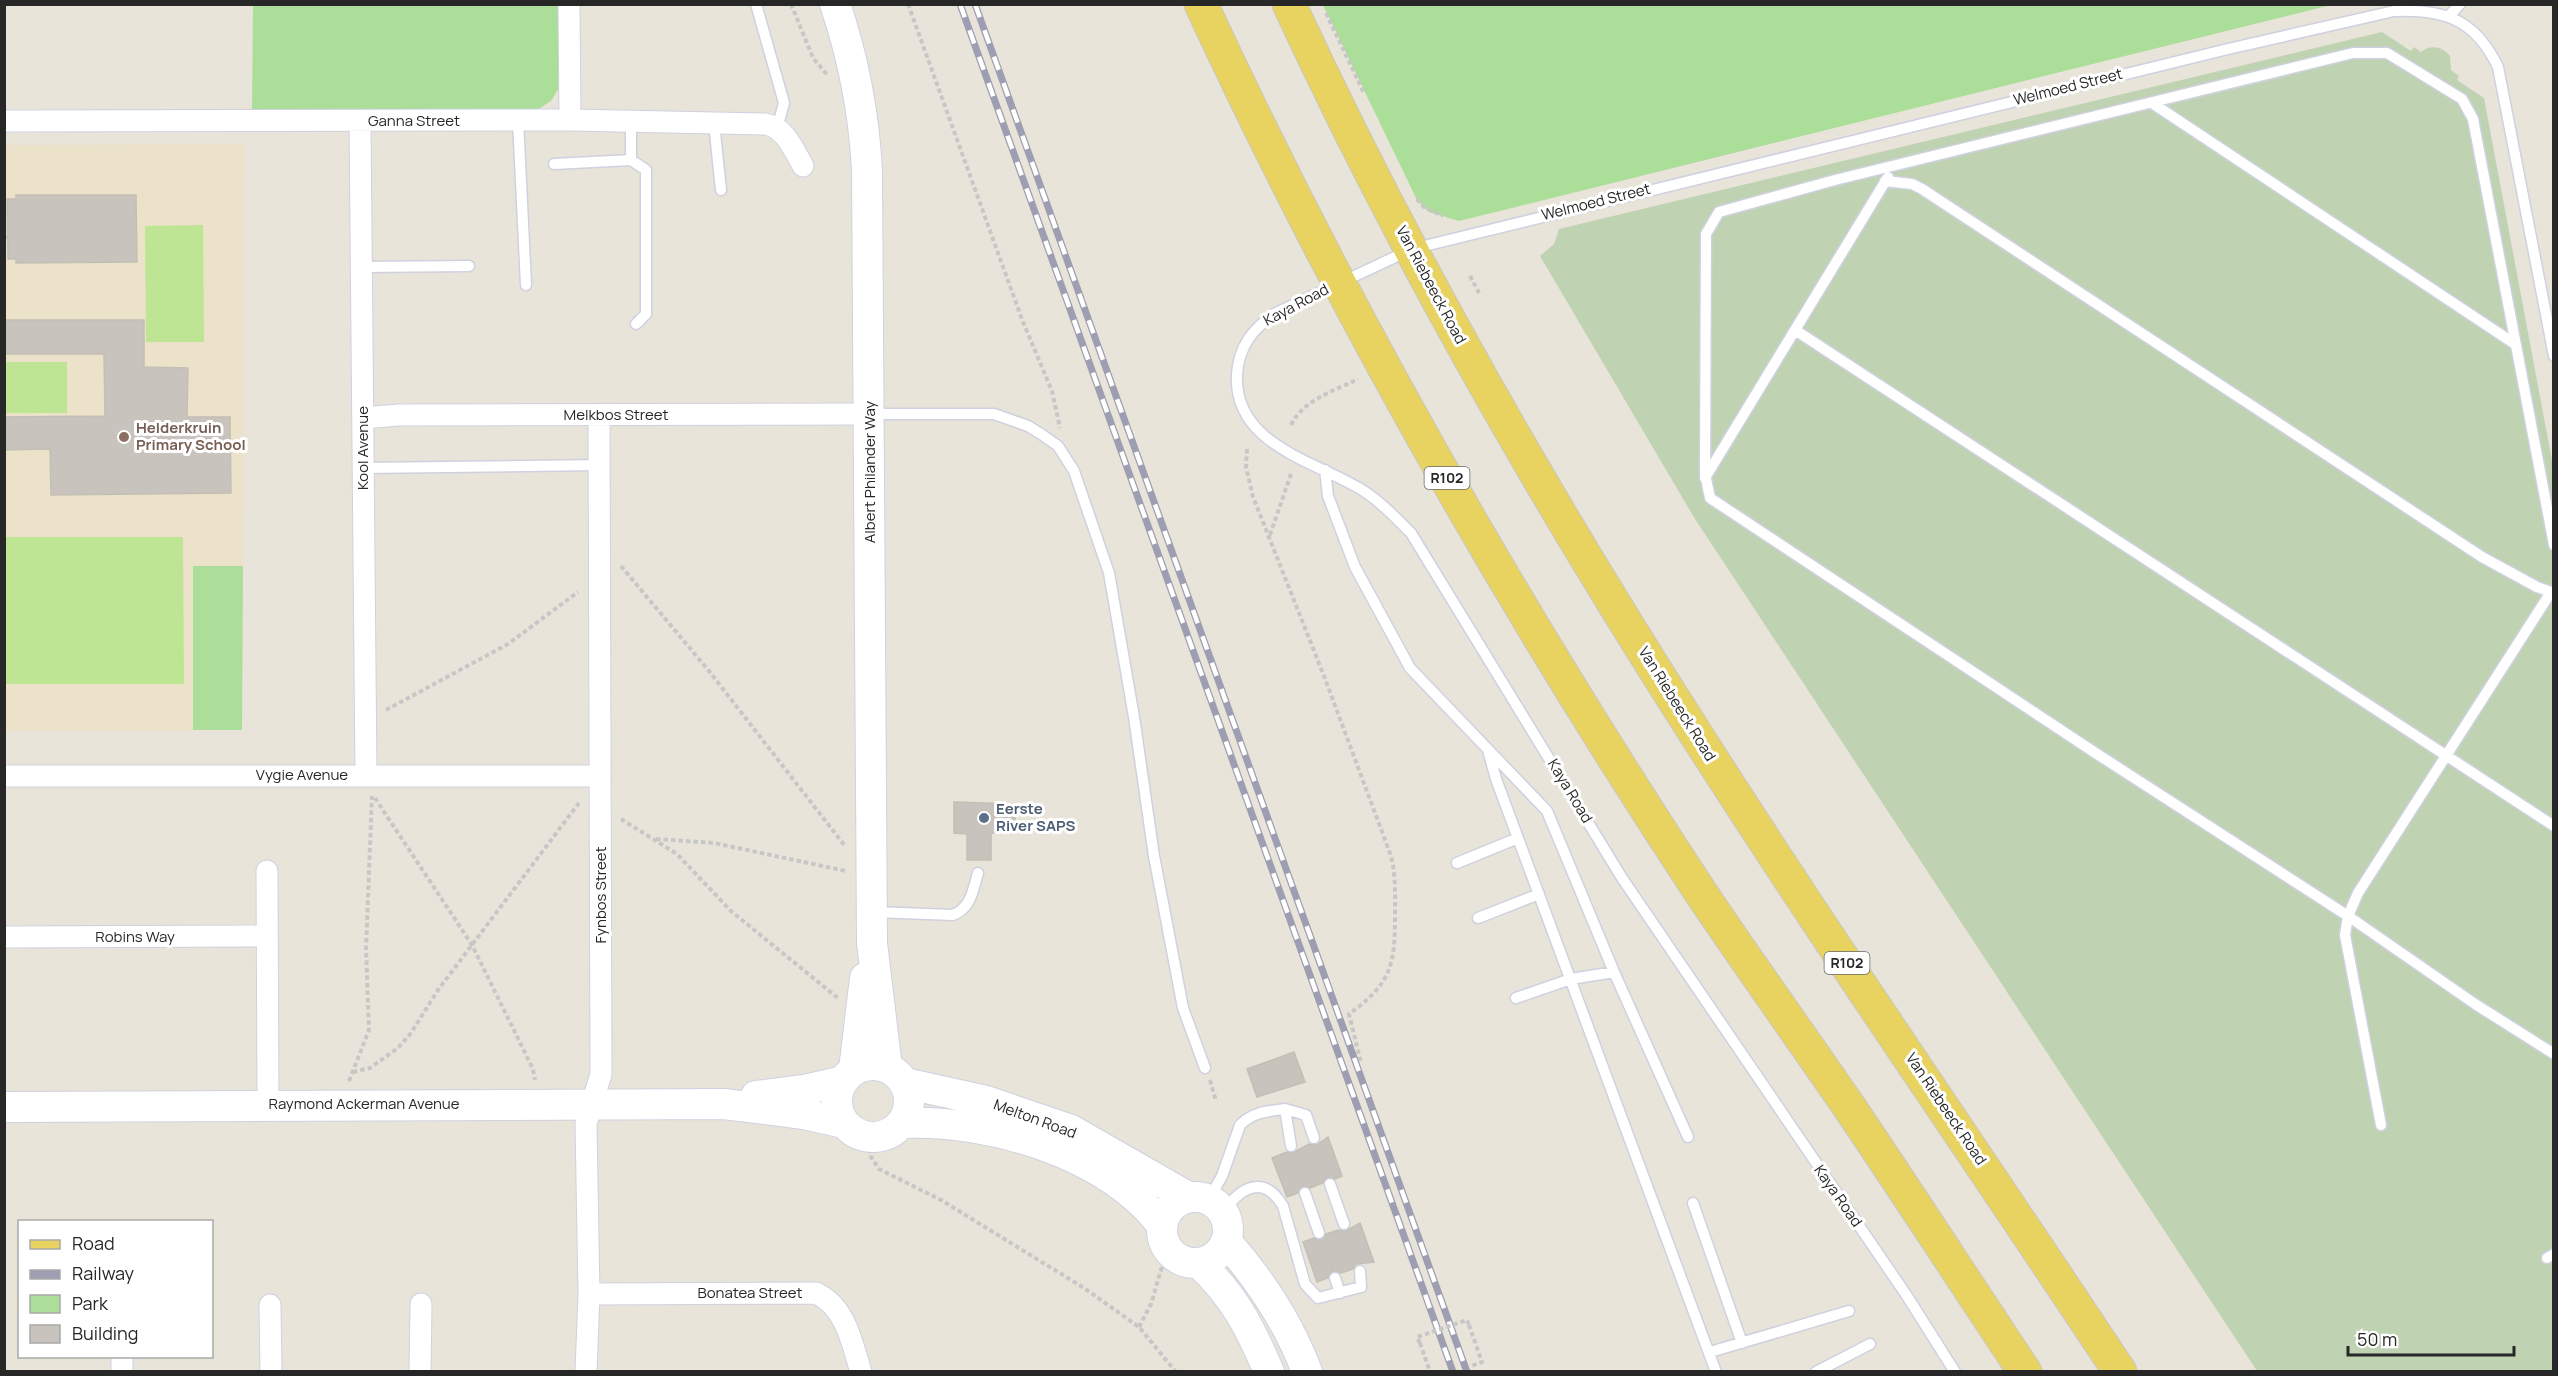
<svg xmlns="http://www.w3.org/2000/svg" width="2558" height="1376" font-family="Manrope,sans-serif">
<rect width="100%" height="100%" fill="#e9e4d9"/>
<path fill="#ebe2c9" d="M244,144L242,730L5,731L4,145Z"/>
<path fill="#abde98" d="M253,5H561L560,86L551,101L537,110L252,114Z
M1323,5H2331L1459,221L1429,212L1417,200Z
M193,566H243L242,730H193Z"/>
<path fill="#bfd2b2" d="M2382,32L2411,51L2414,47L2421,52C2432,44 2442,47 2450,56L2451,70L2459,76L2457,80L2484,98L2553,466V1371H2257L1695,519L1540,256L1554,244L1559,229Z"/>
<path fill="#bde594" d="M203,225L204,342H146L145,226Z
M5,362H67V413H5Z
M5,537H183L184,684H5Z"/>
<path fill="#c8c3bc" stroke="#c4bfb4" stroke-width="1.5" d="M16,195H136L137,262L16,263V259H8L7,199H16Z
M4,320H144V367L188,368L187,417H230L231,493L51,495L50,449L4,450V417L105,416L104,354H4Z
M954,802L1015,804V833H991V860H967V834L954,833Z
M1294,1052L1305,1082L1257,1097L1247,1069Z
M1328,1137L1342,1176L1335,1179L1327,1177L1323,1183L1310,1188L1302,1186L1298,1193L1287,1197L1272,1158L1287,1152L1293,1153L1309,1144L1317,1145Z
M1360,1223L1374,1262L1356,1264L1353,1269L1341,1273L1332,1271L1328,1278L1317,1282L1303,1242L1314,1238L1321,1240L1326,1234L1339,1230L1346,1231Z"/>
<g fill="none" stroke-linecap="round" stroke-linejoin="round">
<defs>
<path id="lane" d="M756,4L784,103L777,128
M2449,16L2460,4
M2152,103L2515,344
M518,120L526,285
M631,121V160
M714,123L721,190
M554,164L631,160L646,170V314L636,324
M1885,181L1912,184L1922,189L2482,557L2537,587L2554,593
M362,267L469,266
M1795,330L2554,826
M870,414H994L1028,426L1041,434L1058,446L1074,471L1109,573L1134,717L1154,856L1183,1008L1205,1068
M363,468L600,465
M1325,470L1328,496L1355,567L1410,668L1547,811L1614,972L1688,1137
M1705,478L1888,177
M2554,545L2473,119L2462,99L2387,53H2353L1835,180L1719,212L1706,234L1705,474L1710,498L2094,752L2348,916L2475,1004L2554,1054
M1488,750L1496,779L1716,1372
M1457,863L1518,838
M875,912L953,915C971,908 973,890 978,873
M1478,918L1539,894
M1516,998L1571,979L1614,972
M1285,1109L1306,1115L1314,1138
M2381,1125L2345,935L2348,916L2358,893L2551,592
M1330,1184L1344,1224
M1305,1193L1319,1233
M1209,1199L1222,1176L1240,1125C1253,1112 1268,1111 1285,1109L1291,1146
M1693,1203L1742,1343
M1224,1212C1240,1187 1264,1174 1283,1206L1305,1284L1318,1298L1361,1287L1360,1271
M2547,1258L2554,1254
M1335,1278L1340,1293
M1710,1352L1849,1311
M1816,1372L1870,1344
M1955,1372L1907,1296L1622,878L1411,533C1395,517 1379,500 1359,488C1311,460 1233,443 1237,374C1239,346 1253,329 1274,314L1412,249L2228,49L2394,11C2444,9 2475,19 2498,67L2554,356"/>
<path id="street" d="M569,4L570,120
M4,121L570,120L765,124C785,127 794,150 803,166
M360,121L366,775
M363,418L399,415L870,414
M4,776H600
M267,871L268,1104
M4,937L266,936
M589,1294L816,1293C846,1307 852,1343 861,1372
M270,1305L271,1372
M122,1356V1372
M420,1372L421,1304
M586,1372L589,1294L586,1124L601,1074L599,416"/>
<path id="secondary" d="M835,4C854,60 864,112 867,171L872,943L887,1068
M837 1101a36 36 0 1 1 72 0a36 36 0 1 1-72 0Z
M854,1070L865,978
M904,1083L986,1101L1071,1130L1188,1197
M756,1096L804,1090L843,1081
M4,1107L724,1104L804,1114L844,1123
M902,1123C989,1119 1106,1153 1162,1225
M1162 1230a33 33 0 1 1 66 0a33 33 0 1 1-66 0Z
M1227,1242C1260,1280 1289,1323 1307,1372
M1199,1263C1234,1296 1250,1327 1269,1372"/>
<path id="primary" d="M1201,4C1344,313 1514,609 1701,893C1750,966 1802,1038 1852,1111C1910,1197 1967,1285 2025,1372
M1289,4C1405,255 1543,495 1692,728C1830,945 1978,1157 2120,1372"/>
</defs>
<use href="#lane" stroke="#cfd1e0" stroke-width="13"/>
<use href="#street" stroke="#cfd1e0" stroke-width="23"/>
<use href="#secondary" stroke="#cfd1e0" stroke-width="32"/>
<use href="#primary" stroke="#c7c7c7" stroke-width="35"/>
<path stroke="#c7c7c7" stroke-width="4" stroke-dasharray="4.5 3" stroke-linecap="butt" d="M791,4L813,58L828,76
M908,4L1023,322L1052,391L1060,428
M1326,13L1364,93
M1417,199L1424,207L1443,216
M4,237H7
M1470,276L1479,293
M1291,425C1303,400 1334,391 1358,379
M1247,449L1246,467L1253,497L1324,676L1391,856C1396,876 1395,895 1395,916C1395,965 1391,984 1349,1014L1361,1063
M1270,535L1292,471
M621,566L709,671L845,846
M386,710L508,644L578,592
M375,798L472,945L533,1069L535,1080
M621,819L677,854L731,911L839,999
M656,839L714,843L846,871
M353,1072L370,1068L398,1048L411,1033L438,990L579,803
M1210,1080L1216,1101
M349,1081L369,1030L366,949L372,796
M870,1148L871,1157L879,1169L941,1200L1084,1288L1139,1327L1176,1372
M1469,1325L1482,1362L1471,1366
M1139,1327L1151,1304L1163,1263
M1420,1343L1430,1372"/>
<use href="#lane" stroke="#fff" stroke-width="10"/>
<use href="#street" stroke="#fff" stroke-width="21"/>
<use href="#secondary" stroke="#fff" stroke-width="30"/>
<use href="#primary" stroke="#e8d260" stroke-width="33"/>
<defs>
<path id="rail" d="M960,4L1453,1372
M975,4L1467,1372"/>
</defs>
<use href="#rail" stroke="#9d9eb1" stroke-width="7"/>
<use href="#rail" stroke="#fff" stroke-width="4.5" stroke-dasharray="14" stroke-linecap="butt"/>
<path stroke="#c7c7c7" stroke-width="4" stroke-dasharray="4.5 3" stroke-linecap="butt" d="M1420,1343L1417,1337L1467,1320L1469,1325"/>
</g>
<circle fill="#8d6e63" stroke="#fff" stroke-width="2" cx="124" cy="437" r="6"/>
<circle fill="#5c6f8a" stroke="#fff" stroke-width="2" cx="984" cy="818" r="6"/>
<g text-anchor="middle" stroke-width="6" stroke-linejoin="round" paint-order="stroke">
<g fill="#fff" stroke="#686868" stroke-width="1.5">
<rect x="1424.5" y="467" width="45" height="22" rx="4.5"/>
<rect x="1824.5" y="952" width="45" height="22" rx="4.5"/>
</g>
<g font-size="14" font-weight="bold" fill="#272727">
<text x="1447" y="483">R102</text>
<text x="1847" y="968">R102</text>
</g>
<g font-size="15" fill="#272727" stroke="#fff">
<text transform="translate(2068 87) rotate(-14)" y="5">Welmoed Street</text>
<text x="414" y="126">Ganna Street</text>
<text transform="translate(1596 202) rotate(-14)" y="5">Welmoed Street</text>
<text transform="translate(1431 285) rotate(62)" y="5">Van Riebeeck Road</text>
<text transform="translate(1296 305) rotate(-28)" y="5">Kaya Road</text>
<text x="616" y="420">Melkbos Street</text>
<text transform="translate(363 448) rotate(-90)" y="5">Kool Avenue</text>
<text transform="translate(870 472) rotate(-90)" y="5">Albert Philander Way</text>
<text transform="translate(1677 704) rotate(58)" y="5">Van Riebeeck Road</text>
<text x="302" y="780">Vygie Avenue</text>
<text transform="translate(1570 791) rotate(59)" y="5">Kaya Road</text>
<text transform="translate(601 895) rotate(-90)" y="5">Fynbos Street</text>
<text x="135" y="942">Robins Way</text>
<text x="364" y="1109">Raymond Ackerman Avenue</text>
<text transform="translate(1946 1109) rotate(56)" y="5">Van Riebeeck Road</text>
<text transform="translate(1035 1119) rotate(20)" y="5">Melton Road</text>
<text transform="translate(1838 1196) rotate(55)" y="5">Kaya Road</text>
<text x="750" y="1298">Bonatea Street</text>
</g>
<g font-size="15" font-weight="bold" fill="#785e54" stroke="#fff" text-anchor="start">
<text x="136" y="433">Helderkruin<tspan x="136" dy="17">Primary School</tspan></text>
</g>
<g font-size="15" font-weight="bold" fill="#4e5e75" stroke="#fff" text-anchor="start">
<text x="996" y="814">Eerste<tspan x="996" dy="17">River SAPS</tspan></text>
</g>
</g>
<rect width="2558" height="1376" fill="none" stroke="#272727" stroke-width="12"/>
<rect x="18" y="1220" width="195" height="138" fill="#ffffff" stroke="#a9a9a9" stroke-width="1.5"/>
<rect x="30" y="1240" width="30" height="9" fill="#e8d260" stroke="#a9a9a9" stroke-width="1.5"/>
<text x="72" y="1250" font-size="18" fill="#272727">Road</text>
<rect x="30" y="1270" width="30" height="9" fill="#9d9eb1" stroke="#a9a9a9" stroke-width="1.5"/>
<text x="72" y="1280" font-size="18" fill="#272727">Railway</text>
<rect x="30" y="1295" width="30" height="18" fill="#abde98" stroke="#a9a9a9" stroke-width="1.5"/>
<text x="72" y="1310" font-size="18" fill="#272727">Park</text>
<rect x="30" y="1325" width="30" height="18" fill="#c8c3bc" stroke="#a9a9a9" stroke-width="1.5"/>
<text x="72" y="1340" font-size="18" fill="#272727">Building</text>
<path d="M2348 1346v9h166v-9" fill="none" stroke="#272727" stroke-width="3"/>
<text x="2357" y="1346" font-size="18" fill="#272727" stroke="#ffffff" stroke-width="4.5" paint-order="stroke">50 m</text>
</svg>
